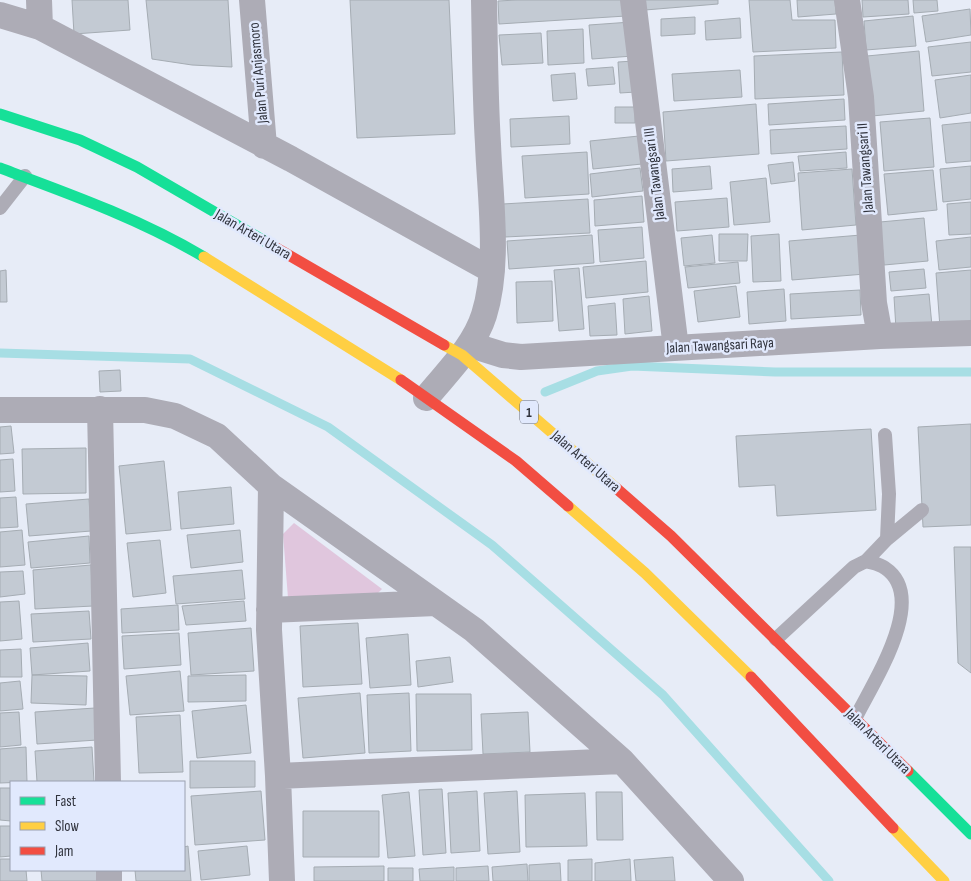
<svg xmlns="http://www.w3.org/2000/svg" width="971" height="881" font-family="'Sofia Sans Condensed',sans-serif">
<rect width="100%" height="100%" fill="#e7ecf7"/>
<path fill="#e0c6dd" d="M294,523L382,589L374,597L288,598L283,534Z"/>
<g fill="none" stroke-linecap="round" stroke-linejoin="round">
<path stroke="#a7dee4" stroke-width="9" d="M0,353L190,359L328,427L492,545L663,695L829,881
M545,392L597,371L632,366L775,372H971"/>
</g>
<path fill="#c3cad3" stroke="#a5acb3" d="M72,0H128L130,30L74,34Z
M146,0H228L232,67L192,65L152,59Z
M350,0H449L455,134L357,138Z
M517,0H625L626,16L499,24L498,1Z
M644,0H718V4L645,10Z
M749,0H790L792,20H835L836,48L753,52Z
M797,0H835L836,14L798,17Z
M862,0H908L909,14L863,17Z
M913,0H937L938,11L914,13Z
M970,9L971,35L926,42L922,16Z
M913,16L916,46L866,50L864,21Z
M695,17V34L661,36V19Z
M740,18L741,38L706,40L705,21Z
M631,22L633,56L592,59L589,25Z
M583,29L584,63L548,65L547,31Z
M541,33L543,63L502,65L499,35Z
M971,42V72L932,76L928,47Z
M919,51L924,111L872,116L867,56Z
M842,52L844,95L755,99L754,56Z
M634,61L636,92L620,93L618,62Z
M613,67L615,84L588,86L586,69Z
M740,70L742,97L674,101L672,74Z
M575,73L577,99L553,101L551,75Z
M971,75V113L940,118L935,80Z
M844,99L845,120L769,125L768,104Z
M756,104L759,154L666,161L663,112Z
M615,107H635V123H615Z
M569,116L570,144L511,147L510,119Z
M930,118L934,167L884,171L880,122Z
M971,122V161L946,163L942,125Z
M846,126L847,149L771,154L770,130Z
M639,136L642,164L593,169L590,141Z
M587,152L589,194L525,198L522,156Z
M846,152L847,168L800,171L798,156Z
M793,162L795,181L771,184L768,165Z
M710,166L712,189L673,192L672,169Z
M971,166V199L943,202L940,169Z
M640,168L643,191L592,197L590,174Z
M852,169L856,225L802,230L798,173Z
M933,170L937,210L888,215L884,174Z
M766,178L770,222L734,225L730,182Z
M642,196L644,222L595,226L594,200Z
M727,198L729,227L677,231L675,202Z
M588,199L590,233L505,237L503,204Z
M971,202V234L949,235L947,204Z
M924,218L928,261L884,265L880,222Z
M642,227L644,258L600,262L598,230Z
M719,234H748L747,261H719Z
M779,234L781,281L753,282L751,236Z
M592,235L594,263L509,269L507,241Z
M712,235L715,263L684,266L681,238Z
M861,235L865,274L792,280L789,241Z
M971,237V267L939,270L936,241Z
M646,261L648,292L586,298L583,267Z
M738,262L740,283L688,288L685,267Z
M579,268L584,329L559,331L554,270Z
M924,269L926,288L891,291L889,272Z
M6,270L7,302H0V271Z
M971,270V326L940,328L936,273Z
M552,281L553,321L517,323L516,282Z
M736,286L740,317L698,322L694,291Z
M784,289L786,321L749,324L747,292Z
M860,290L861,315L791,319L790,294Z
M929,294L932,326L896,329L894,297Z
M649,296L652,331L625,334L623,299Z
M615,303L617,335L590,336L588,306Z
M120,370L121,391L100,392L99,371Z
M971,424V525L923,527L918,427Z
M11,426L14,453L0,454V427Z
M871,429L876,510L777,516L775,485L739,487L736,436Z
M86,448V493L23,494L22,449Z
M13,459L15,491L0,492V460Z
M164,461L171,530L126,534L119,466Z
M231,487L234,524L181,529L178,492Z
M16,497L18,527L0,528V498Z
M89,499L91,531L29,536L26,504Z
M22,530L25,565L0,567V532Z
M240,530L243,562L191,568L187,535Z
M89,536L90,563L31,568L28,542Z
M160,540L166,593L133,597L127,543Z
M954,547H971V673L958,663Z
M91,565L93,606L35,609L33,570Z
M242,570L245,599L176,604L173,576Z
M23,571L25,594L0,597V572Z
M19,601L22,639L0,641V602Z
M244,601L246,621L186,625L182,606Z
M178,605L179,630L122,633L121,609Z
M89,611L91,639L33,642L31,614Z
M358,623L362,684L303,687L300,626Z
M251,628L254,671L191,675L188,633Z
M179,633L181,665L124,669L122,636Z
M408,634L411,685L370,688L366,638Z
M88,643L90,671L32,675L30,648Z
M21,649L22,677H0V650Z
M450,657L453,682L418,687L416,661Z
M180,671L184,711L130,715L126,676Z
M32,675L87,676L86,705L31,703Z
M246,675V701L188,702V676Z
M20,681L23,709L0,711V683Z
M360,693L365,753L303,758L298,698Z
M409,693L411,751L369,753L367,695Z
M416,694H471L472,750L417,751Z
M246,705L251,753L197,758L192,711Z
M95,708L97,740L37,744L35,712Z
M19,712L21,745L0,747V713Z
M528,712L530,752L483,754L481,714Z
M180,715L183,772L139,773L136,717Z
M26,747L27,782L0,783V749Z
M92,747L94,782H37L35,751Z
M190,761H255V787L190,788Z
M0,788H11V821L0,820Z
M442,789L446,853L423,855L419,790Z
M261,791L265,840L195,845L191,796Z
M477,791L480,851L451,853L448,793Z
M517,791L520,852L488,854L484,793Z
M409,792L415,856L388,858L382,795Z
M596,792H622L623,840H597Z
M585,793L587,846L526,847L525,795Z
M303,811H379V857H303Z
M0,826H11V856L0,857Z
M188,846L191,881H136L135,870H184V847Z
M247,846L250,875L201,880L198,851Z
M673,857L675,881H636L634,860Z
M0,859H11V870H26L27,881H0Z
M592,859V881H568V860Z
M630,859L631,881H595V863Z
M560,863L561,881H529V865Z
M527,864L528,881H493L492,867Z
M384,866V881H314V867Z
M488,866L489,881H456V868Z
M454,867V881H420L419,869Z
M388,868H413V881H388Z
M41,870H98L99,881H42Z"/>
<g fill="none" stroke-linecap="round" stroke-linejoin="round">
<path stroke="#adacb6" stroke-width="14" d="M0,208L25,176
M885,435L889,494L887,539
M866,561L887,539L922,510
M776,639L854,567L866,561C872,563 880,564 885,568C930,598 872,684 855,719"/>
<path stroke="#adacb6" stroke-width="26" d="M39,0L40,27
M252,0L264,146
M633,0L676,348
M847,0L861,97L874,303L880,336
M0,15L40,27L291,159L491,270
M471,345L503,355L521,357L880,336L971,333
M426,398C447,372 474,347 484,315C500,264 490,197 488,144C485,96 485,48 484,0
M100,409L108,782
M0,410H145L175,416L217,436L271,486L474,630L622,761L731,881
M271,486L269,630L278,776L282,881
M269,610L436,603
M278,776L622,761
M109,870V881"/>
<path stroke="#16e098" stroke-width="11" d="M0,114L80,140L137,167L273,246
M0,168C70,194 140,219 204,257
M908,771L971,834"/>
<path stroke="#ffcf43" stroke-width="11" d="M204,257L401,380
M444,345L462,355L616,488
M568,506L645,573L751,677
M893,828L944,881"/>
<path stroke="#f24e42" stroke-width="11" d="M273,246L444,345
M401,380L516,461L568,506
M616,488L671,536L908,771
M751,677L893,828"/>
</g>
<g text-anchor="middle" stroke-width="5" stroke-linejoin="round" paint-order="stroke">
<rect fill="#e1e9fd" stroke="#656a77" stroke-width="1" x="520" y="400.5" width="18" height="23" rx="4"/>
<g font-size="14" font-weight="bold" fill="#30333d">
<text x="529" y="417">1</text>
</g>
<g font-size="15" fill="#30333d" stroke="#e1e9fd">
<text transform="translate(258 73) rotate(-95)" y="5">Jalan Puri Anjasmoro</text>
<text transform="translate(865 168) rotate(-94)" y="5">Jalan Tawangsari II</text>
<text transform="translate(654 174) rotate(-97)" y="5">Jalan Tawangsari III</text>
<text transform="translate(253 234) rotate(30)" y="5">Jalan Arteri Utara</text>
<text transform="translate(720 345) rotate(-3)" y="5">Jalan Tawangsari Raya</text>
<text transform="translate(586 461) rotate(41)" y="5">Jalan Arteri Utara</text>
<text transform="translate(878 741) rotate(45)" y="5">Jalan Arteri Utara</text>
</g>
</g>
<rect x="10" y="781" width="175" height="90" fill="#e1e9fd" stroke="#9aa0b0"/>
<rect x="20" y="797" width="25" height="8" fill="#16e098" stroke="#9aa0b0"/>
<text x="55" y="806" font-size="15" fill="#30333d">Fast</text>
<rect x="20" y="822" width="25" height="8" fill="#ffcf43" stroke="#9aa0b0"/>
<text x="55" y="831" font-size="15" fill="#30333d">Slow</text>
<rect x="20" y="847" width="25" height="8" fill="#f24e42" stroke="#9aa0b0"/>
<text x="55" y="856" font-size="15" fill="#30333d">Jam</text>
</svg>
